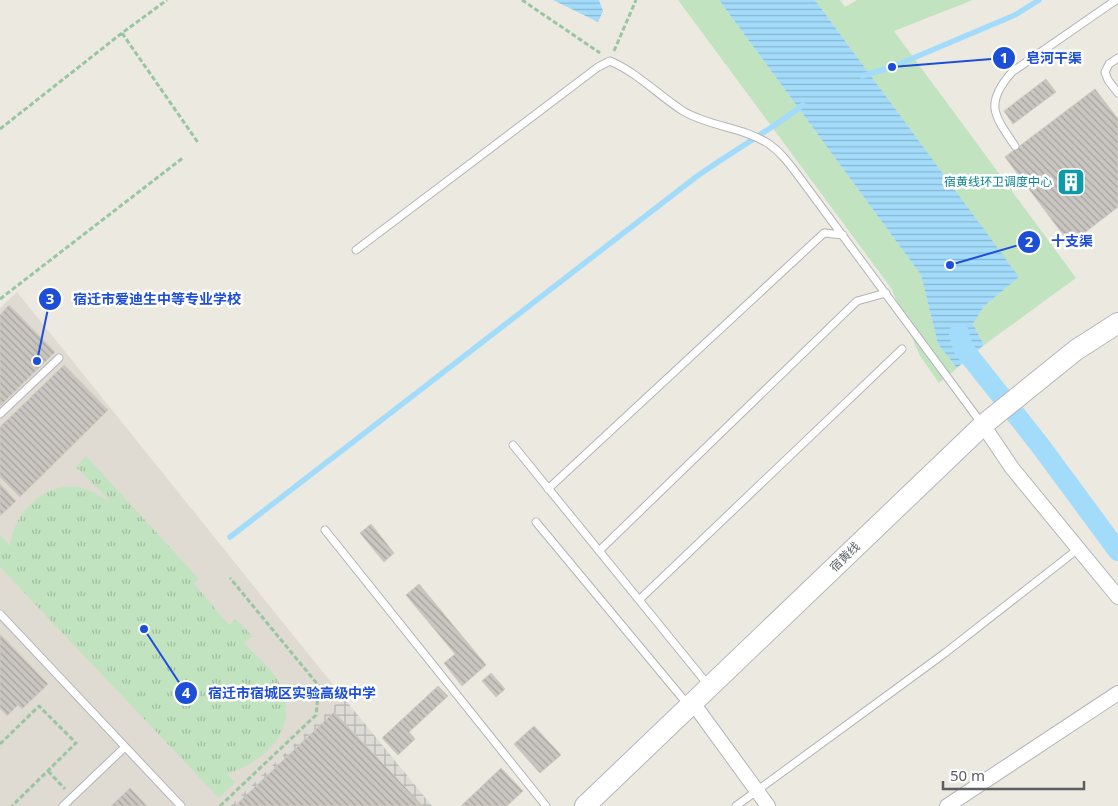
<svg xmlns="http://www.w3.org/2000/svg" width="1118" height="806" font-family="'Noto Sans','Noto Sans SC',sans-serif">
<defs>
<pattern id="industrial-grid" width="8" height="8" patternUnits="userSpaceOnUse" patternTransform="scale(1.25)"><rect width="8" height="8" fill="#dddbd6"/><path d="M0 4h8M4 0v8" fill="none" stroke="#b6b5b1"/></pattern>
<pattern id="park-tufts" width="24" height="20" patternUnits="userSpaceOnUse" patternTransform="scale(1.25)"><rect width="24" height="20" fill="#c2e3bf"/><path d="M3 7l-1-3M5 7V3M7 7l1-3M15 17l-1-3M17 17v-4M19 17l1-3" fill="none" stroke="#a1bb9f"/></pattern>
<pattern id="water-rules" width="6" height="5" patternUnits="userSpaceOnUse" patternTransform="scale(1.25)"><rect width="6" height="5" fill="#a3dcfa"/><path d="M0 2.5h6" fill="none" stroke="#88b6ce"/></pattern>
<pattern id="building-back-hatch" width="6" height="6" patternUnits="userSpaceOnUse" patternTransform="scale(1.25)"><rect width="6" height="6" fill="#c9c5c0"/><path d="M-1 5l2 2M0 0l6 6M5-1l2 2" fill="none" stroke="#a6a39f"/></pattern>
</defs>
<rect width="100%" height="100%" fill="#ece9e1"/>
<path fill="url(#industrial-grid)" d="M343,697L432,806H230Z"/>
<path fill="#dfdad2" d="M17,292L343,697L230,806H0V308Z"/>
<path fill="#c2e3bf" d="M678,0H719L921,275L938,344L957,368L939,383L920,356L891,288Z
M815,0H840L845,7L857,0H973L894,31L1076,278L984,345L973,324L984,306L1018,277Z"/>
<path fill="url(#park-tufts)" d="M86,456L199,579L194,584L229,625L236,619L252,636L244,643C257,657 277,673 283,691C297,733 263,762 227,774L235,782L219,798L0,567V535L10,546C13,514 44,482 78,487C90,489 102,497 112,503L76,467Z"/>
<path fill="url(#water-rules)" d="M553,0H599L603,11L598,22Z
M719,0H815L1019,277L984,306L973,324L984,345L957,368L938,344L921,275Z"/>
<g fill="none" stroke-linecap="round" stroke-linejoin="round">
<path stroke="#a3dcfa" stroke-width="5.5" d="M862,76L892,67L1015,15L1039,0
M230,537L696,177C731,152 769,131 803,105"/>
<path stroke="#a3dcfa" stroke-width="20" d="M959,333L963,348L1039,444L1118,551"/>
</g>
<path fill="url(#building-back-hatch)" stroke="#d0cac0" d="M1046,79L1056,92L1013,124L1004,111Z
M1095,89L1118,119V207L1070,244L1005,157Z
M9,305L55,352L0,406V315Z
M64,365L108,410L20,497L0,477V427Z
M0,484L16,501L0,516Z
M371,524L394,553L384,562L360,533Z
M419,584L486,665L462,686L444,663L455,654L406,595Z
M0,634L48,684L22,709L18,705L7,716L0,708Z
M491,673L505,689L496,697L482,681Z
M438,686L448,696L409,732L415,739L398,755L382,738Z
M334,712L423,806H235Z
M534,726L561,755L540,773L514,744Z
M501,768L523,791L507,806H461Z
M130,788L147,806H111Z"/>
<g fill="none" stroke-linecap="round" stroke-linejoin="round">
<defs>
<path id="lane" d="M1118,58L1109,64L1105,72L1108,80L1118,93
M1015,146C994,115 984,104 1012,72L1116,0
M356,250L598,67L610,61C638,73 658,95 683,111C710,127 743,127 769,144C782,153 791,166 800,178L982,424
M0,414L59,358
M513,445L709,686
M548,489L824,233L843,235
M536,522L689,706
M325,530L546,806
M599,551L857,301L886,293
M639,600L902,349
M0,614L181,806
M63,806L125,747
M736,806L945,653L1078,549"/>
<path id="street" d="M983,425L1012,468L1118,597
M693,703L768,806
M947,806L1118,693"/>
<path id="secondary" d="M585,806L983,425L1076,350L1118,323"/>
</defs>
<use href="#lane" stroke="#b2b5b8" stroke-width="9"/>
<use href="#street" stroke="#b2b5b8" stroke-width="16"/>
<use href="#secondary" stroke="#b3b7bb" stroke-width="22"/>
<path stroke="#99c6a2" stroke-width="3" stroke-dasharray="5 2.5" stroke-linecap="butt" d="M522,0L600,53
M122,33L199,144
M614,51L636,0
M0,129L122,33L167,0
M0,299L184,157
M0,744L39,706L76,743L12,806
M48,771L65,789
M220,806L316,715L319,686L230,578"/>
<use href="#lane" stroke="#fff" stroke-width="7"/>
<use href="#street" stroke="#fff" stroke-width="14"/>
<use href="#secondary" stroke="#fff" stroke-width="20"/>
</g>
<defs>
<symbol id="building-square" viewBox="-11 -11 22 22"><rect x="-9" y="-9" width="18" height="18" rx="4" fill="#0f9aa8" stroke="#fff"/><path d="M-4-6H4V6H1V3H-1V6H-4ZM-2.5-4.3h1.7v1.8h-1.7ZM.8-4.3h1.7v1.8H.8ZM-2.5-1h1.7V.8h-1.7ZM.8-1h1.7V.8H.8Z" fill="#fff"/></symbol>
</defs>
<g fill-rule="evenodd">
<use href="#building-square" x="1055" y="166" width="32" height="32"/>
</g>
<g text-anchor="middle" stroke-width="5" stroke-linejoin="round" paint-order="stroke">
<g font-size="12" fill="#0d838f" stroke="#fff" text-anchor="end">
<text x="1052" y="186">宿黄线环卫调度中心</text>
</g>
<g font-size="12" fill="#5a5e61" stroke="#fff">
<text transform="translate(845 557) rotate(-44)" y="4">宿黄线</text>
</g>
</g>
<path fill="none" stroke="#1d4ed8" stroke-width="2" d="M892 67L1004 58M950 265L1029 242M37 361L50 299M144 629L186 693"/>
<g fill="#1d4ed8" stroke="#fff" stroke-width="2">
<circle cx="892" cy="67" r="5"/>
<circle cx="950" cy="265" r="5"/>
<circle cx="37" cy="361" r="5"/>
<circle cx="144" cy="629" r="5"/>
<circle cx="1004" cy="58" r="12"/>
<circle cx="1029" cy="242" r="12"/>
<circle cx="50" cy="299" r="12"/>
<circle cx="186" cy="693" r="12"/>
</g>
<g font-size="15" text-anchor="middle" font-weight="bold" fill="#fff">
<text x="1004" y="63">1</text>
<text x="1029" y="247">2</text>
<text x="50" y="304">3</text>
<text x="186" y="698">4</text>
</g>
<g font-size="14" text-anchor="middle" font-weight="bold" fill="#1d4ed8" stroke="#fff" stroke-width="5" stroke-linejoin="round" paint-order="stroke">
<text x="1054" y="63">皂河干渠</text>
<text x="1072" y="246">十支渠</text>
<text x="157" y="304">宿迁市爱迪生中等专业学校</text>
<text x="292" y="698">宿迁市宿城区实验高级中学</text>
</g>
<path d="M943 781v8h141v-8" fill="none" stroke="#5a5e61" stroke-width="2.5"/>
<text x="950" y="781" font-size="15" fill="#5a5e61" stroke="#ffffff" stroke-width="4" paint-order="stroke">50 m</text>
</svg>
